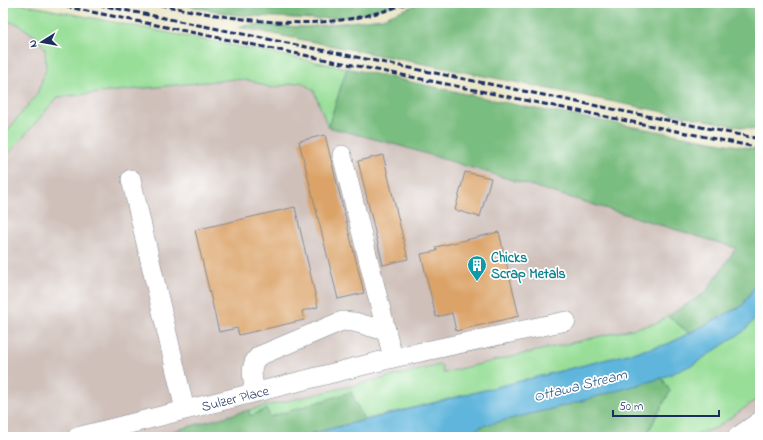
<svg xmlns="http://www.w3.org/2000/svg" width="763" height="440" font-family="'Indie Flower',sans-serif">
<rect width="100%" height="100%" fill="#fff"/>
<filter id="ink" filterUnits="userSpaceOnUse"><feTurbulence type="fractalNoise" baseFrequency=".025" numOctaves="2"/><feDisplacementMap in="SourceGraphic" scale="8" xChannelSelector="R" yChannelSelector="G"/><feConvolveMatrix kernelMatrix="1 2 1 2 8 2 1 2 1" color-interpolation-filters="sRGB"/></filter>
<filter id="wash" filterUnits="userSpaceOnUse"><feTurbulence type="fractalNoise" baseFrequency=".012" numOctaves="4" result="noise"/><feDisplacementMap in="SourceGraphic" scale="16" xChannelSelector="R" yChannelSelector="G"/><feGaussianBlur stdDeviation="0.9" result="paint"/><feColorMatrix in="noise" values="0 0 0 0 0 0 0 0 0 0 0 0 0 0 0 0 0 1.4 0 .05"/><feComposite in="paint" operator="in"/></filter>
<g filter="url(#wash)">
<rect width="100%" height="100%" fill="#e9e4c4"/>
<path fill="#cfc0ba" d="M3,20L18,24L35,36L45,48L46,69L37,94L3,136Z
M236,79L252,81L271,88L301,82L314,91L328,127L397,145L737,248L705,293L657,323L443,373L441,365L249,410L151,437H3V160L57,97Z
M760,397V437H689L716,428Z"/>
<path fill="#98de98" stroke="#5a867b" d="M3,3H17L347,68L328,127L314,91L301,82L271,88L252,81L236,79L58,97L3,160V136L37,94L46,69L45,48L35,36L18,24L3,20Z
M760,313V397L716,428L689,437L646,436L670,391L662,378L694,364L744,331Z
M668,316L689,333L668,344L364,420L351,393L270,417L250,416L249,410L441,365L443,373L463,368L657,323Z"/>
<path fill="#7abd80" stroke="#4a766f" d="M175,3H400L351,17L314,19L235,15Z
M421,3H760V131L238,27L248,25L307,27L382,18Z
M347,68L526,107L760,150V278L742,306L689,333L668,316L705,293L736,248L397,145L328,127Z
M662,378L670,391L646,436L466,437L482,426L567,405Z
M351,392L364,420L298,437H151L249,410L250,416L267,409L270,417Z"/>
<path fill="#5eb5db" stroke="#3c729c" d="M760,278V313L744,331L694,364L662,378L567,405L482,426L466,437H298L668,344L742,306Z"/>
<g id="blocks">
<path fill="#dba367" d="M325,135L364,293L338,299L299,141Z
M383,155L408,259L383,265L358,161Z
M465,172L491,178L480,217L455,210Z
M295,207L318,307L302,311L304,320L239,335L237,328L219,332L195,230Z
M499,232L519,316L456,331L452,313L436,317L421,254L437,251L436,247Z"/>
</g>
</g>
<g filter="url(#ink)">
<use href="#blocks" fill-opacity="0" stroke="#828a91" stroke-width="1"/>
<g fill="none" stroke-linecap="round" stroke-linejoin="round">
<defs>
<path id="minor" d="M342,155L393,358
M131,179L185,410
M255,392C253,380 248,365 259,356L342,321L354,322L386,331
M77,437L393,358L566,321
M737,437L760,421"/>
</defs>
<use href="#minor" stroke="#828a91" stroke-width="20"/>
<use href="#minor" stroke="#fff" stroke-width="19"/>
<path stroke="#1b2f5e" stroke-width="3" stroke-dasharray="6 3" stroke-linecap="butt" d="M48,3L760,148
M90,3L760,139
M151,3C237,20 322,37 407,3"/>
</g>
</g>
<defs>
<symbol id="building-pin" viewBox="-11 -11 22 30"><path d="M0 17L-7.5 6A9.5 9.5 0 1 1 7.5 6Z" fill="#0f9aa8" stroke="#fff"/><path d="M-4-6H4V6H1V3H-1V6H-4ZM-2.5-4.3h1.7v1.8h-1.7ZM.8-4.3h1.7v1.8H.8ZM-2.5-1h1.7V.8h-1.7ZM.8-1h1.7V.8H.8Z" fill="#fff"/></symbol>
</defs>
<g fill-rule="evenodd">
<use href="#building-pin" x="466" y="254" width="22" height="30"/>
</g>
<g text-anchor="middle" stroke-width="3.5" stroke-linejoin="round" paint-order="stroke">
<g font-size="14" font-weight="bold" fill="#0d838f" stroke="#fff" text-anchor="start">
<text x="491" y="262">Chicks<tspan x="491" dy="16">Scrap Metals</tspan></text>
</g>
<g font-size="14" fill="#1b2f5e" stroke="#fff">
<text transform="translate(235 398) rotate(-14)" y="5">Sulzer Place</text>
</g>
<g font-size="15" font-style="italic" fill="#325e8a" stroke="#fff">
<text transform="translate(580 385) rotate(-14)" y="5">Ottawa Stream</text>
</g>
</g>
<rect width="763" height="440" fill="none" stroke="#fff" stroke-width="16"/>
<g transform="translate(42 42) rotate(259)" stroke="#ffffff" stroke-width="3" paint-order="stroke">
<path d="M0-3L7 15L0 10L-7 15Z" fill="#1b2f5e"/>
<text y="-6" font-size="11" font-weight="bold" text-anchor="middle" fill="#1b2f5e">N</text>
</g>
<path d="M613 410v6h106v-6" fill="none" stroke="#1b2f5e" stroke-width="2"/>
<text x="619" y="410" font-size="12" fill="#1b2f5e" stroke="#ffffff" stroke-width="3" paint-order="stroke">50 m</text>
</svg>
